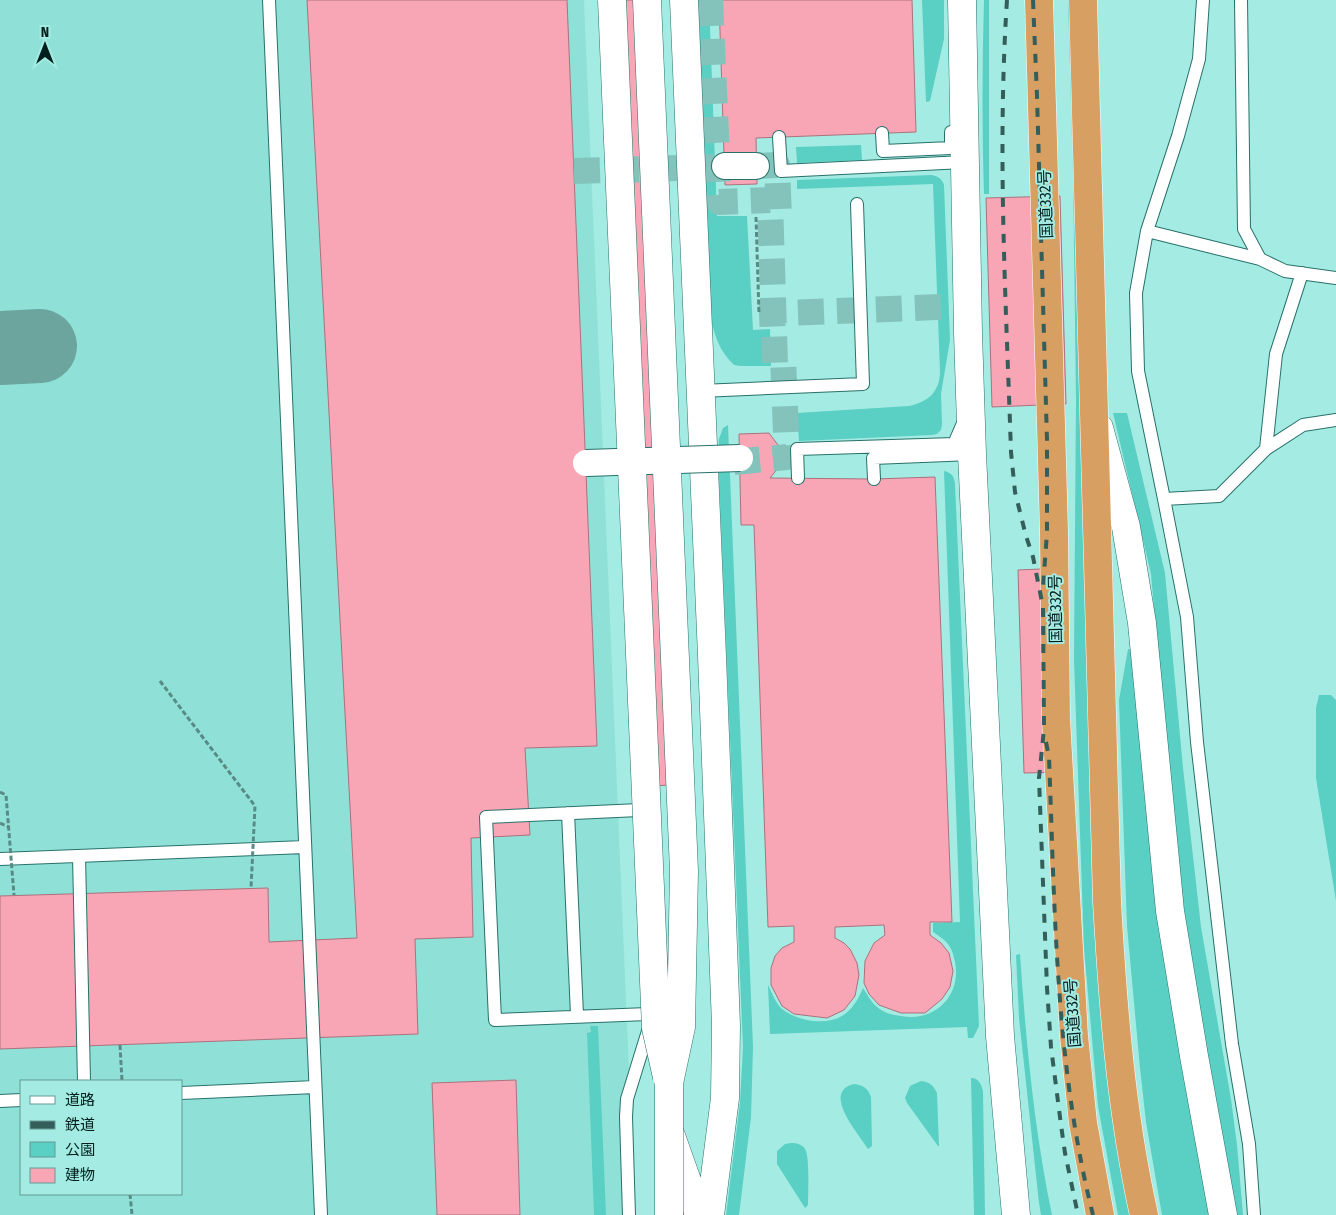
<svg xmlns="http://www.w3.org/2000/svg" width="1336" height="1215" font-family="'Fira Sans Condensed','Noto Sans JP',sans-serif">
<rect width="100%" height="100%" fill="#a4ece3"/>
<path fill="#8fe1d7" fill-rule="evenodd" d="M0,0H584L635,1215H0ZM21,1081H181V1194H21Z"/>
<path fill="#5acfc3" d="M698,0H709L717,216H747L753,330L770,329L771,366H741L734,365C720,352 715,337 711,319Z
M922,0H944V39L930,101L926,102Z
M984,0H989V194H984C982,130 982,65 984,0Z
M1068,0H1073L1133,1215H1118L1098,1106L1084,949L1074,659L1076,400L1073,171Z
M861,145L862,160L797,163L796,147Z
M932,175C939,177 942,179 944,185L950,340L941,394L942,424L941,430L937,434L932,435L799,441L797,413L909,406C928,402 940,392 940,371L933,184L797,189V180Z
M1113,413H1127L1165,573L1183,768L1201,927L1231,1099L1237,1145L1243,1215H1162L1146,1122L1140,1068L1127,926L1119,700L1128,649H1131L1137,694L1164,721L1151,574Z
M728,425L753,1047L751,1117L739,1215H726L740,1103L743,1047L718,454L719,439L723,428Z
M944,471C952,473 954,476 955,484L979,1026L973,1038H968L967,1027L770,1034L768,985C772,993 776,1004 782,1009C797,1021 825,1026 842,1016C852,1010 859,998 863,988C867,994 871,1002 877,1007C884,1013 892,1015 901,1016C937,1023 964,992 954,958C953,954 952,950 950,947C946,940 939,936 933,932V923L960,922Z
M1319,695H1331L1336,700V901L1316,778V708Z
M1020,954C1026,1042 1034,1129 1052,1215H1041L1039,1203L1019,1018L1016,955Z
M590,1026H598L606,1215H594L587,1033L591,1032Z
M971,1078C979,1078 981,1084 983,1091L985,1215H974Z
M921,1081C930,1082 933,1085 937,1093L939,1146H938L907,1103L905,1098L910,1086Z
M854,1084C863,1085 868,1088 871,1097L872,1146L868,1149C858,1133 821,1092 854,1084Z
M791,1143C796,1143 802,1144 805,1149C810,1157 808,1194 808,1205L805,1208L777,1164V1151L785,1144Z"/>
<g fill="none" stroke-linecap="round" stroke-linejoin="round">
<path stroke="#6ca59e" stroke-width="74" d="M0,348L40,346"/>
</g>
<path fill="#f8a5b6" stroke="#aa727d" d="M307,0H567L597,746L525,748L530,835L471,838L473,937L415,939L418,1034L0,1049V896L268,888L269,942L357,938Z
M623,0H634L667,785L656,786Z
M719,0H912L916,132L756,138L757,184L725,185Z
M1060,196L1066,404L992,407L986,198Z
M769,433L787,457L770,478L874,479L935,477L952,922H930V935L941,943L949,953L953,971L950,987L942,999L925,1013H901L879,1005L869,994L864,983L865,961L874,943L885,935L884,925L835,927V938L844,943L850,949L857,963L859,975L855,996L844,1010L827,1018L794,1014L782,1006L771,985V968L775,956L782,948L794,942V926L768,927L754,525H741L739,434Z
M1063,568L1069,772L1024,773L1018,570Z
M516,1080L520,1215H437L432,1083Z"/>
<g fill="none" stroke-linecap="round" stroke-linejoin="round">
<path stroke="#84c3bb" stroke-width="26" stroke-dasharray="26 13" stroke-linecap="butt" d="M710,0L719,202L770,200L775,364
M756,166L777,165L779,219
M574,171L714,167
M759,314L989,305
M734,462L787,457L783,357"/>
<defs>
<path id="lane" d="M269,0L321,1215
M1241,0L1244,229L1260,259L1285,271L1336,278
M882,133L883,151L951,148V132
M779,137L781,171L964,162
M1147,231L1260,259
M701,391L863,384L857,204
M1266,449L1276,354L1302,273
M798,478L797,449L954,444L964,421
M874,479L873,458L972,454
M1164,499L1138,371L1136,293L1147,231L1178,136L1199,59L1203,0
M639,810L486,817L495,1020L648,1014
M568,813L577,1015
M79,856L84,1081
M0,859L305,847
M181,1093L315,1087
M0,1101L21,1100
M629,1215L626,1117L627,1099L648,1031
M1254,1215L1249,1144L1232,1044L1197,742L1187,617L1164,499L1219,496L1266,449L1303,425L1336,420"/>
<path id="street" d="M725,166H756"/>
<path id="secondary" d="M684,0L712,656L726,1025L725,1098L710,1215
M962,0L968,333L972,454L1000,1036L1016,1215
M1099,428L1126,527L1142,623L1170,911L1194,1056L1223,1215
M671,1136L699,1215"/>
<path id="highway" d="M1039,0L1054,532L1056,719L1074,1036L1083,1123L1100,1215
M1083,0L1107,902C1113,1007 1121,1112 1144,1215"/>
</defs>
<use href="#lane" stroke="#27716a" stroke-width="14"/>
<use href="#street" stroke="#27716a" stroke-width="28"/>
<use href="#secondary" stroke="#27716a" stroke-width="29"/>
<use href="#highway" stroke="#fff" stroke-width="29"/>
<path stroke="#588b86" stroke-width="3" stroke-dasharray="5 2.5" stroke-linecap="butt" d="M756,217L759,314
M0,823L9,827
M120,1045L122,1081
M130,1194L132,1215"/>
<use href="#lane" stroke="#fff" stroke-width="12"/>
<use href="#street" stroke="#fff" stroke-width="26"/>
<use href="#secondary" stroke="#fff" stroke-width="28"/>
<use href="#highway" stroke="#d89f63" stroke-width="28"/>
<path stroke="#345e5a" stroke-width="4" stroke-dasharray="9 9" stroke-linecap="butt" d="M1007,0C997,151 1006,301 1011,452L1015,492L1026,536L1033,557L1043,607L1044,729L1039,778L1047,988L1051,1047L1061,1125L1065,1153L1078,1215
M1033,0L1037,96L1047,440V533L1043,587
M1046,742L1049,757C1055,911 1055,1064 1093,1215"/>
<defs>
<path id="street-bridge" d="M586,463L740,458"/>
<path id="secondary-bridge" d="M612,0L656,1028L667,1077
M647,0L684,871L681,1027L669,1083V1215"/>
</defs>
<use href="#street-bridge" stroke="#27716a" stroke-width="28" stroke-linecap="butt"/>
<use href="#secondary-bridge" stroke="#27716a" stroke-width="29" stroke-linecap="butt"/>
<path stroke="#588b86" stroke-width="3" stroke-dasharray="5 2.5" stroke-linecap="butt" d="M160,681L255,806L251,888
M0,792L6,795L14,895"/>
<use href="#street-bridge" stroke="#fff" stroke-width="26"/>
<use href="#secondary-bridge" stroke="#fff" stroke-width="28"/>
</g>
<g text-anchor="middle" stroke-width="4" stroke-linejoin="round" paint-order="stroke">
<g font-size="16" fill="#021f1d" stroke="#a4ece3">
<text transform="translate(1045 204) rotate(-92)" y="6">国道332号</text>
<text transform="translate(1055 609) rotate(-91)" y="6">国道332号</text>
<text transform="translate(1072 1013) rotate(-94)" y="6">国道332号</text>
</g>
</g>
<rect x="20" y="1080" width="162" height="115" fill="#a4ece3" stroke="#639a94"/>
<rect x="30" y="1096" width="25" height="8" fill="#ffffff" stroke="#639a94"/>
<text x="65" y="1105" font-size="15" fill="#021f1d">道路</text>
<rect x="30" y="1121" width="25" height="8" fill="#345e5a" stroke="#639a94"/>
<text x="65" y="1130" font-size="15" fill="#021f1d">鉄道</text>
<rect x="30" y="1142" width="25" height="15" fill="#5acfc3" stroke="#639a94"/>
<text x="65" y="1155" font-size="15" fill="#021f1d">公園</text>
<rect x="30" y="1168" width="25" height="15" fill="#f8a5b6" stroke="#639a94"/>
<text x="65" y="1180" font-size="15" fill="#021f1d">建物</text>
<g transform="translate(45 45)" stroke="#a4ece3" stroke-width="4" paint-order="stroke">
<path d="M0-4L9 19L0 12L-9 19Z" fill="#021f1d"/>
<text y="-8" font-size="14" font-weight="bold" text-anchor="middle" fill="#021f1d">N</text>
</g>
</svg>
